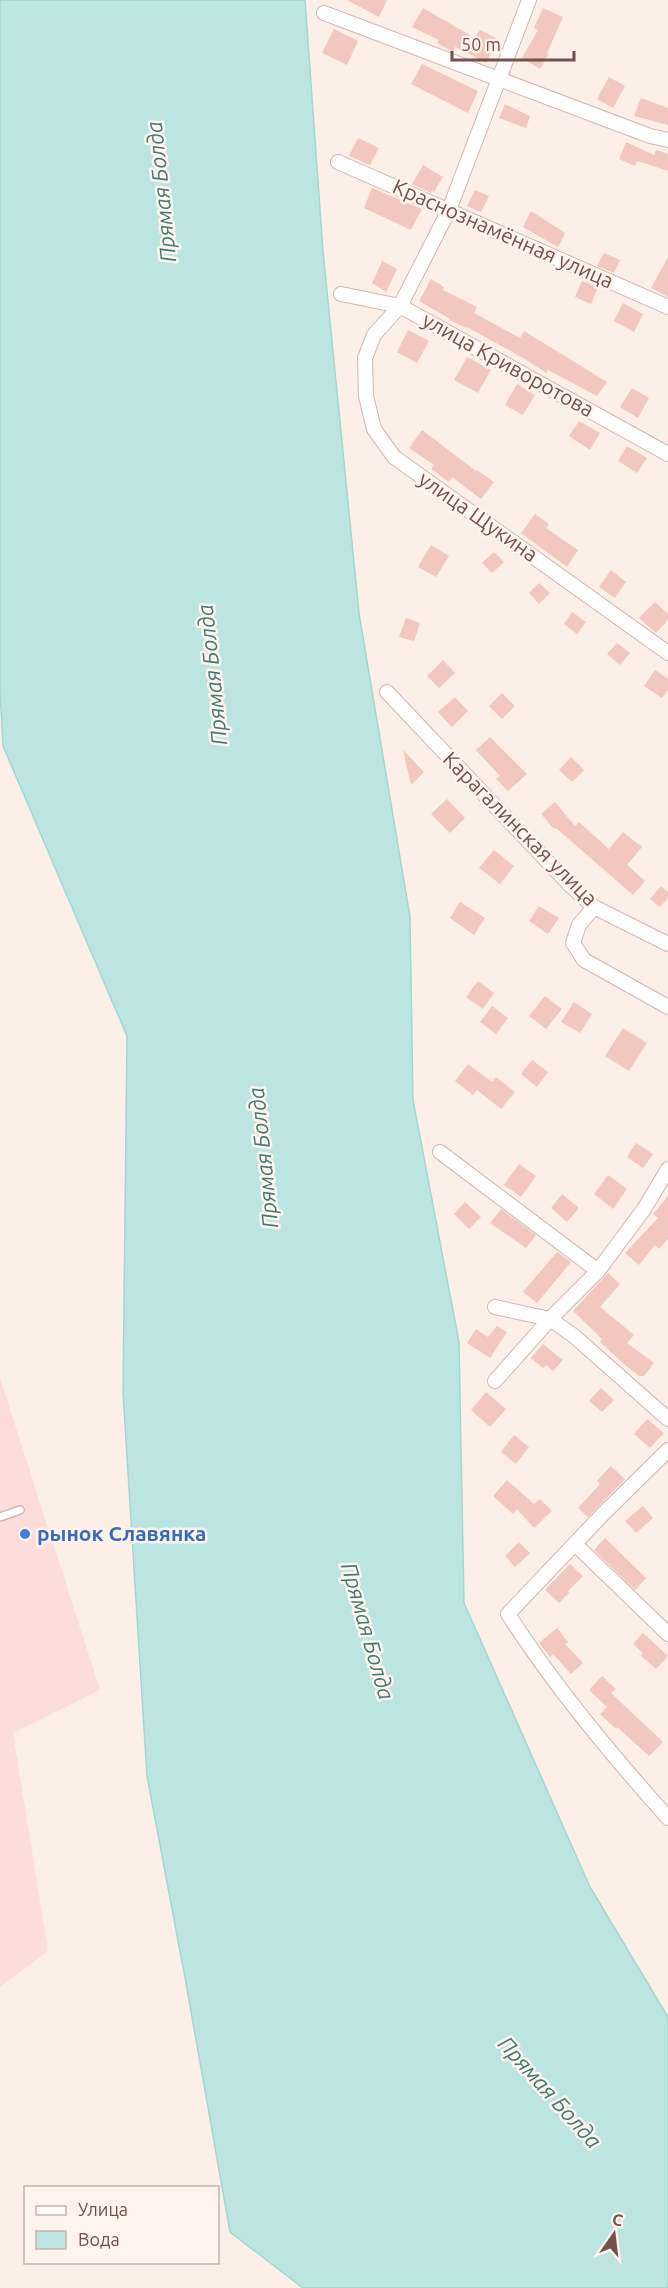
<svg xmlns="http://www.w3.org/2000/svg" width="668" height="2288" font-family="Ubuntu,sans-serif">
<rect width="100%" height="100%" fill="#fcefe7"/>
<path fill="#fcdddb" d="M0,1378L100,1690L13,1733L48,1951L0,1987Z"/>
<path fill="#bce5e1" stroke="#a2d7d2" stroke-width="1.5" d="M0,0H305L323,251L359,613L410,917L413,1100L459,1342L464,1603L590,1887L668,2017V2288H303L230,2232L186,1983L147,1776L123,1392L127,1036L3,746L0,690Z"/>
<path fill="#f1c7bf" d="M347,0H387L379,17Z
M423,8L475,38L480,30L498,39L486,63L455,47L453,52L437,43L439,40L412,27Z
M543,8L563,17L547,53L549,54L540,69L522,58L538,30L534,28Z
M334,29L358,41L347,65L322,53Z
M422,64L478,91L468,113L411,84Z
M609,77L625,86L613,108L597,99Z
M641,98L668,108V125L634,116Z
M505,104L530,116L526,128L499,118Z
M358,138L379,148L370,165L349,156Z
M626,142L654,155L656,150L668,154V171L637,161L635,166L619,159Z
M423,165L443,177L434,192L432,191L431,193L412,184Z
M372,188L422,209L411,230L364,208Z
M475,190L489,196L481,212L467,206Z
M531,211L565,233L558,247L523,227Z
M604,253L620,260L614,273L597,266Z
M668,257V297L651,288Z
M382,261L397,269L386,292L372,283Z
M431,279L444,287L443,290L477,307L474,313L520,338L524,331L607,382L597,396L548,370L546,373L525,359L467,327L466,328L450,320V319L419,301Z
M582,281L598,287L591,304L575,297Z
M623,303L643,314L634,332L614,321Z
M408,330L429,341L417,363L397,352Z
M467,357L491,370L478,393L454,380Z
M517,384L535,395L523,415L505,405Z
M632,388L649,398L638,418L620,407Z
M579,421L600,433L590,450L569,436Z
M422,430L476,471L477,470L494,482L481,499L452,477L449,482L431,469L434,465L409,448Z
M627,446L647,458L637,473L618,461Z
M535,514L549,524L546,528L578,550L567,567L521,533Z
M431,545L449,556L436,577L418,567Z
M494,552L504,562L492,573L482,563Z
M611,570L626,582L615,598L599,587Z
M539,583L550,593L539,604L529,593Z
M655,602L668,614V620L656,633L639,618Z
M572,612L586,622L577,634L564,624Z
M406,618L420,623L414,641L399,637Z
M617,643L630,653L620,665L607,654Z
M443,660L455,673L439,688L427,676Z
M655,670L668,679V690L662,698L644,686Z
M502,693L515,706L502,719L489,706Z
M455,697L468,711L452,727L438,712Z
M490,737L527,774L508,791L496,779L500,776L476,750Z
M403,750L424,772L411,785Z
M571,757L584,770L572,782L559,770Z
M447,799L465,818L450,833L431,814Z
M555,802L575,826L579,822L609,849L623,832L642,847L627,865L645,881L633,895L556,828L554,829L541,814Z
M494,850L514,866L500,884L479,868Z
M661,886L668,892V898L660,907L650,899Z
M460,902L485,918L474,935L450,918Z
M539,906L559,918L548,934L529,921Z
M478,981L494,993L483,1009L466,997Z
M545,996L562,1009L546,1029L529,1016Z
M574,1002L592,1014L580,1033L561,1022Z
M492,1006L508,1018L496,1034L480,1022Z
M623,1028L647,1043L629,1071L605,1056Z
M532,1060L548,1072L537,1087L521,1074Z
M468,1064L492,1082L496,1077L515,1092L501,1109L477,1090L473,1095L455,1081Z
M636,1143L653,1154L643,1168L627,1157Z
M519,1164L536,1176L521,1197L504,1185Z
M608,1175L627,1189L613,1209L594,1194Z
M562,1194L579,1208L567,1222L551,1208Z
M668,1196V1239L659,1249L655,1245L639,1265L625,1253L658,1218L653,1214Z
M465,1202L481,1217L469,1229L454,1214Z
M501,1209L536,1235L526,1248L490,1223Z
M557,1252L571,1262L537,1303L523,1292Z
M608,1273L620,1284L600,1307L634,1335L627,1343L654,1363L644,1376H639L625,1365L600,1342L602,1339L573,1311Z
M497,1326L507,1332L490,1358L467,1343L476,1329L488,1337Z
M543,1344L563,1360L553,1371L546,1365L543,1368L531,1358Z
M601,1388L614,1400L602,1412L589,1401Z
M486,1392L506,1409L490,1427L471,1410Z
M647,1419L664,1433L650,1448L634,1434Z
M514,1435L529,1447L516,1464L501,1452Z
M611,1466L625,1479L588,1517L578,1508L600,1484L597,1481Z
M507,1480L534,1504L540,1499L552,1511L534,1528L517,1509L513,1514L493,1496Z
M643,1506L653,1518L636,1533L625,1521Z
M605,1538L646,1578L635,1590L594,1550Z
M519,1542L530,1553L515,1567L505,1556Z
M570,1564L583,1576L568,1591L569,1593L559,1603L545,1590Z
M557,1628L568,1642L565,1644L583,1663L571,1674L553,1654L550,1657L539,1643Z
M643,1633L668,1656L656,1669L641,1656L643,1653L633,1644Z
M602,1676L616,1689L611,1693L663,1742L649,1756L617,1727L616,1729L600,1714L607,1707L589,1690Z"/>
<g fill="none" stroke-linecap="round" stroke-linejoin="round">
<defs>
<path id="lane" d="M0,1517L20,1510"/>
<path id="street" d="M529,0L449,210L400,306L374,335L365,358L366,396L374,429L394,457L668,653
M324,13L650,136L668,140
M338,162L668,307
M341,294L400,306L668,454
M387,692L569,884L594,907L668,944
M594,907L579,925L573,943L584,960L668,1007
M440,1152L598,1271
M495,1307L550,1319L574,1336L668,1419
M495,1381L550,1319L598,1271L644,1209L668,1169
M668,1450L602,1515L508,1614C555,1687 610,1753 668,1818
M575,1544L668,1634"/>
</defs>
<use href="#lane" stroke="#d0b6b0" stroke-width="10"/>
<use href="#street" stroke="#d0b6b0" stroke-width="16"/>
<use href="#lane" stroke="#fff" stroke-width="7"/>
<use href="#street" stroke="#fff" stroke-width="14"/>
</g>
<circle fill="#3f7fe0" stroke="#fff4ed" stroke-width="2" cx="25" cy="1534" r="6"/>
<g text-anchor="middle" stroke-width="5" stroke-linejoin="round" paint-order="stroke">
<g font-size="21" fill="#75504c" stroke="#fff4ed">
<text transform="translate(503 234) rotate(24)" y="7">Краснознамённая улица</text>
<text transform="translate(508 365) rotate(29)" y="7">улица Криворотова</text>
<text transform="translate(478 517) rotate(35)" y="7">улица Щукина</text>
<text transform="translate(520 829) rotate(45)" y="7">Карагалинская улица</text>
</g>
<g font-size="21" font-weight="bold" fill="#366cbe" stroke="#fff4ed" text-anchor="start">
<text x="37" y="1541">рынок Славянка</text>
</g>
<g font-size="22" font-style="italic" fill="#407a76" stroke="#fff4ed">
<text transform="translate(161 192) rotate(-96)" y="8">Прямая Болда</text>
<text transform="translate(212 675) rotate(-96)" y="8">Прямая Болда</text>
<text transform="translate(263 1158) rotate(-96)" y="8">Прямая Болда</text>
<text transform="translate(368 1631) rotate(74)" y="8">Прямая Болда</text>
<text transform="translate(550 2092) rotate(48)" y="8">Прямая Болда</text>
</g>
</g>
<rect x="24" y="2186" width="195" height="78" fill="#fff4ed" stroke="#c8b2ad" stroke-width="1.5"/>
<rect x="36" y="2206" width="30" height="9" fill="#ffffff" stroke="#c8b2ad" stroke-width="1.5"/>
<text x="78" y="2216" font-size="18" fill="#75504c">Улица</text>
<rect x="36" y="2231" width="30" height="18" fill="#bce5e1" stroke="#c8b2ad" stroke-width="1.5"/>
<text x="78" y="2246" font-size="18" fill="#75504c">Вода</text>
<g transform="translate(614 2234) rotate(14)" stroke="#fff4ed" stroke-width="4.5" paint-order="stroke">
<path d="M0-4.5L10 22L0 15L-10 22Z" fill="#75504c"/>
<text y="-9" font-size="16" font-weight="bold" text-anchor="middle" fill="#75504c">С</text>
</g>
<path d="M452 51v9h122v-9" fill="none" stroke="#75504c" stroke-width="3"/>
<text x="461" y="51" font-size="18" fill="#75504c" stroke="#fff4ed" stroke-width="4.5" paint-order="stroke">50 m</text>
</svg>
